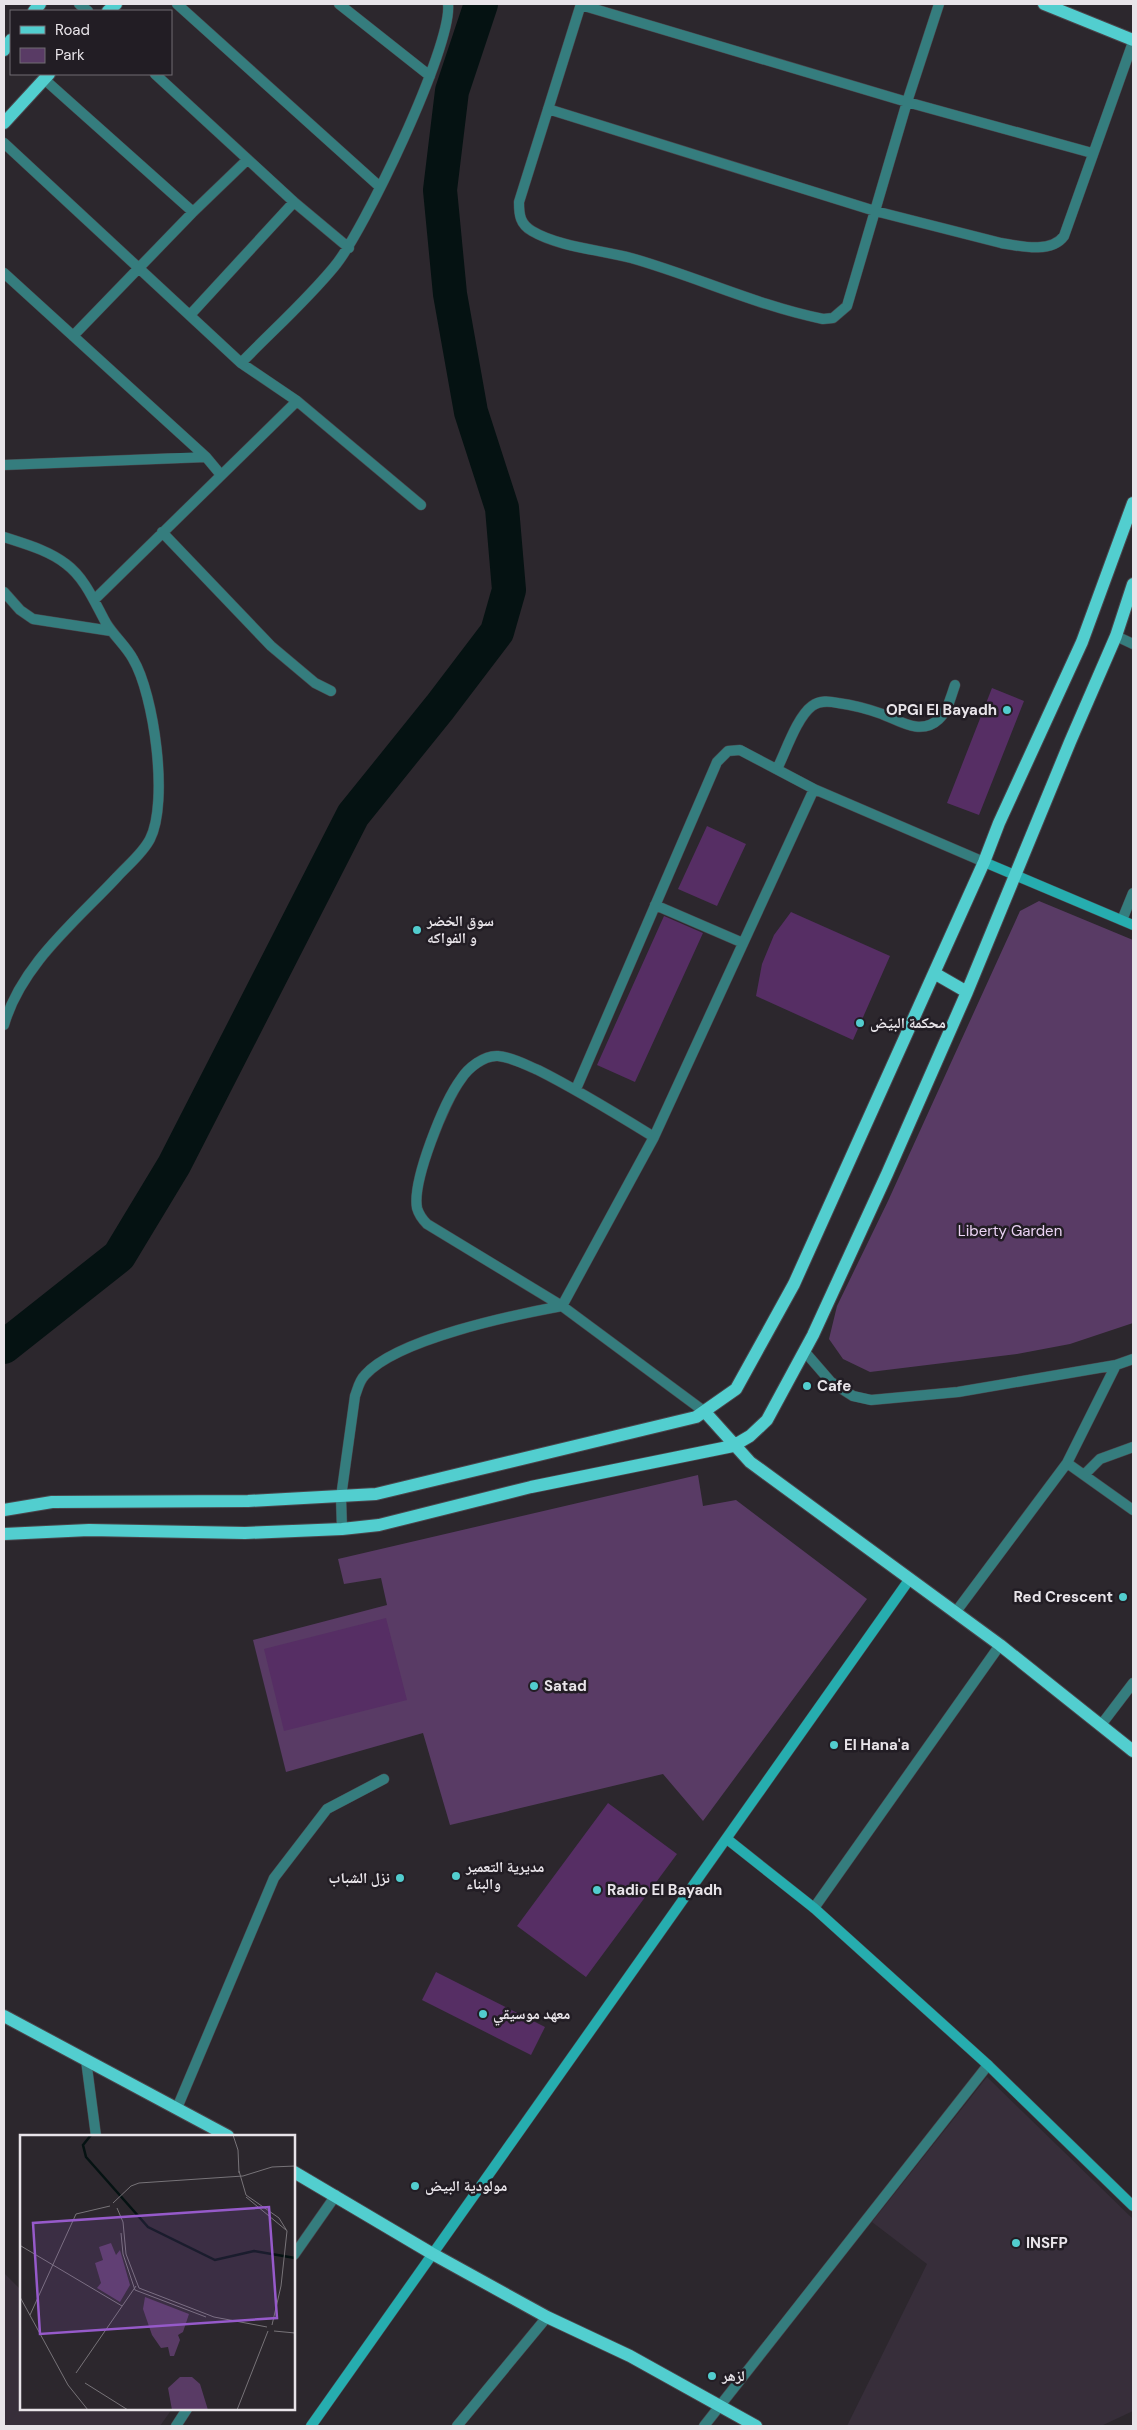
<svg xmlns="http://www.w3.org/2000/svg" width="1137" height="2430" font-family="'DM Sans','Noto Naskh Arabic',sans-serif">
<rect width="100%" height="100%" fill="#2c272d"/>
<path fill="#372e3a" d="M987,2077L1133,2219V2411L1101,2426H847L927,2264L872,2222Z
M4,2273L21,2290V2409H172L160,2426H4Z"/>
<path fill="#593b65" d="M1039,901L1133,940V1323L1070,1344L1017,1354L870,1372L843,1359L829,1339L837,1306L888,1201L1020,911Z
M698,1475L703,1506L736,1500L867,1599L703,1821L663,1774L450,1825L423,1733L286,1772L253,1640L387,1605L381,1578L344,1584L338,1559Z"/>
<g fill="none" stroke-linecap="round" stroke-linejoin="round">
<path stroke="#051212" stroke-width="34" d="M4,1347L119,1256L174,1165L353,815L440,707L497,632L509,590L502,508L471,412L450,294L440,190L452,91L481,4"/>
</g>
<path fill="#562e64" d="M992,688L1024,701L979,815L947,803Z
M707,826L746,844L717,906L678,889Z
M791,912L890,956L853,1040L756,996L762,964L774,935Z
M664,916L703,933L635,1082L597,1065Z
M386,1618L407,1700L284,1731L264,1649Z
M608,1803L677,1854L586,1977L517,1926Z
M436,1972L545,2027L531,2055L422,2000Z"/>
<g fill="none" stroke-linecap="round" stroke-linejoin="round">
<defs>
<path id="street" d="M79,4L88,11
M177,4L380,187
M339,4L430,76
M581,4L519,202C519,215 520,224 532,231C559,247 601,250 631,258C695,276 758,306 823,319L833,318L847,306L907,102L939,4
M581,5L907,102L1092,153
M155,74L294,202L349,248
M44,79L193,212
M548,109L875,211L1001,243C1019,246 1051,254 1064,236L1133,42
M4,143L241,363L297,401L421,505
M4,273L206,457L221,475
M190,315L294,202
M73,336L193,212L247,160
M241,363C272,331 306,301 334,267C363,233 453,45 448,4
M4,465L206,457
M162,532L271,646L315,683L331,691
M4,537C25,544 48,550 66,564C85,578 95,603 106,623C114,636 126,646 133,659C154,694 169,802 150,839C143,853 128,865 117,877C76,921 21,965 4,1025
M4,592L20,610L33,619L111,631
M94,600L297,401
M1116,636L1133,644
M777,769C786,751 797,717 812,706C820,700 829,701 838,703C853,705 868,709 882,714C900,721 921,736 939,719C948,711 951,696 955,685
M655,905L743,943
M1122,920L1133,893
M576,1089L717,762L728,751L740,750L814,789L984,862
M654,1137C615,1113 578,1090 538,1070C526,1065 512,1057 498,1056C484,1055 468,1068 461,1079C444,1102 412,1181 417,1208C419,1215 422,1219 427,1224L562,1306L705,1412
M805,1352L831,1382L853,1396L871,1400L958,1392L1116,1365L1133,1359
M1067,1463L1133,1510
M1084,1475L1100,1459L1133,1447
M342,1529L341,1497L355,1396C358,1388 359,1381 365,1375C397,1339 513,1315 562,1306L654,1137L814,789
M955,1613L1067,1463L1116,1365
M1101,1725L1133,1683
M814,1908L1000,1645
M86,2060L96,2136
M177,2108L274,1878L327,1809L384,1779
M294,2255L336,2195
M176,2426L187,2409
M457,2426L547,2317
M704,2426L988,2065"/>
<path id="secondary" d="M984,862L1133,925
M727,1839L814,1908L988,2065L1133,2206
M311,2426C508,2143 710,1863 909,1580"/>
<path id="primary" d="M1044,4L1133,40
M34,11L40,4
M108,11L116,4
M4,50L11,40
M4,123L49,74
M934,973L967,992
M705,1412L750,1462L1000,1645L1133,1751
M4,1510L52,1502L248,1501L376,1494L696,1417L736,1389L794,1284L984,862L999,823L1082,642L1133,503
M4,1534L89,1530L245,1533L342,1529L379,1525L531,1487L733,1446L750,1436L767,1420L813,1335L887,1174L967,992L1070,742L1116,636L1133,584
M4,2016L228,2136
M294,2172L431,2253L547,2317L630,2356L756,2426"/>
</defs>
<use href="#street" stroke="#4a454b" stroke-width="11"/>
<use href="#secondary" stroke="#4a454b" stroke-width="11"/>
<use href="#primary" stroke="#4a454b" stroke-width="14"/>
<use href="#street" stroke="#357d7e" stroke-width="10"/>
<use href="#secondary" stroke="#26adaf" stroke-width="10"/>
<use href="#primary" stroke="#52cecf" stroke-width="12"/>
</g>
<g fill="#52cdce" stroke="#221d24" stroke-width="2">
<circle cx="1007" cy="710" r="5"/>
<circle cx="417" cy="930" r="5"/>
<circle cx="860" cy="1023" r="5"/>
<circle cx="807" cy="1386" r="5"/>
<circle cx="1123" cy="1597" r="5"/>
<circle cx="534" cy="1686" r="5"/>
<circle cx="834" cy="1745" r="5"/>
<circle cx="456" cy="1876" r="5"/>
<circle cx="400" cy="1878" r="5"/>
<circle cx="597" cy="1890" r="5"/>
<circle cx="483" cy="2014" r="5"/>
<circle cx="415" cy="2186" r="5"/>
<circle cx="1016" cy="2243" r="5"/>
<circle cx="712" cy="2376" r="5"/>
</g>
<g text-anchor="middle" stroke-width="5" stroke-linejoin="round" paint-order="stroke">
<g font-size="15" font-weight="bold" fill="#e8e4e9" stroke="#221d24" text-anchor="start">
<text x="997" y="715" text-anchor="end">OPGI El Bayadh</text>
<text x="427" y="926">سوق الخضر<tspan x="427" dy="17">و الفواكه</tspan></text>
<text x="870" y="1028">محكمة البيّض</text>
<text x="817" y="1391">Cafe</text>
<text x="1113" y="1602" text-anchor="end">Red Crescent</text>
<text x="544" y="1691">Satad</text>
<text x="844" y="1750">El Hana'a</text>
<text x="466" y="1872">مديرية التعمير<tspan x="466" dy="17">والبناء</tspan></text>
<text x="390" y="1883" text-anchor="end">نزل الشباب</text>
<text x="607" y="1895">Radio El Bayadh</text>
<text x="493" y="2019">معهد موسيقي</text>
<text x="425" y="2191">مولودية البيض</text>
<text x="1026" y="2248">INSFP</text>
<text x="722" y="2381">لزهر</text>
</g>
<g font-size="15" fill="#ebd3f4" stroke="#221d24">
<text x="1010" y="1236">Liberty Garden</text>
</g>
</g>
<g transform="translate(20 2135)">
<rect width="275" height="275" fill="#2c272d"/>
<path d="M91,108L96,120L100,115L110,150L100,167L77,153L81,148L75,128L83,125L79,112ZM125,162L169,179L163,197L158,200L160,205L154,221H150L148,212L141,213L132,200L123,174ZM160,242H172L180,249L188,275H152L148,253Z" fill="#593b65"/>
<path fill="none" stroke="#051212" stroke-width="2.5" d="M71,0L63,10L66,22L128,92L195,125L234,116L275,123"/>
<path fill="none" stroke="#777378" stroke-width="1" d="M213,0L218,15L219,38M219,36L226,60L259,83L267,96L261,151L252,190M226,62L266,95M93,68L111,51L119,48L223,41L252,32L275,31M97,73L103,87L106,119L119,153L194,182L247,192M101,98L103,119L115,155L186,182M1,111L102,171M0,162L48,250L68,275M10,180L56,79L90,71M254,196L275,198M56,238L116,151M65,248L108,275M217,275L248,196"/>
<path fill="#965aca" fill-opacity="0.15" stroke="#965aca" stroke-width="2.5" d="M249,72L257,183L20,199L13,88Z"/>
<rect width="275" height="275" fill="none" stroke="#e8e4e9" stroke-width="2.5"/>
</g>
<rect width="1137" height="2430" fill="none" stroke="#e8e4e9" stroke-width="10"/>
<rect x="10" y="10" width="162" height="65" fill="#221d24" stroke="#716d73"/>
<rect x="20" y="26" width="25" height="8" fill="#52cecf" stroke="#716d73"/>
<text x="55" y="35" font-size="15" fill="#e8e4e9">Road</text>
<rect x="20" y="48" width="25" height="15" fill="#593b65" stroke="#716d73"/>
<text x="55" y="60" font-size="15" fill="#e8e4e9">Park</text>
</svg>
